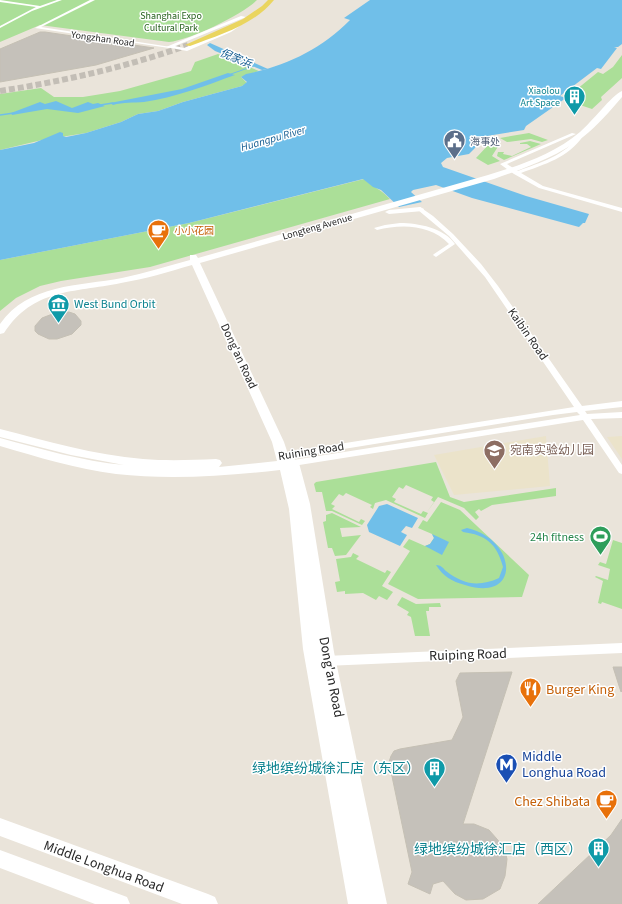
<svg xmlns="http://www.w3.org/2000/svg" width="622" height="904" font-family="'Source Sans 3','Noto Sans SC',sans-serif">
<rect width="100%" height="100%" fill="#eae4da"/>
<path fill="#ebe3ca" d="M546,436L550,486L454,495L434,455Z
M622,436V459L607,437Z"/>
<path fill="#abdf98" d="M0,0H257C242,15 190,40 169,42L40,25L0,42Z
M218,54L259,71L241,77L247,83L242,86L183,102L158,111L138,114L121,122L86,133L42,140L0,150V94L41,88L54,97H83L120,91L191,71L195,62Z
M622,55V78L601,97L602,100L592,109L574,103L577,100L566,98L598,72L603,74L613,67Z
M529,133L548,140L542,142L531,139L507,142L500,138Z
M530,141L541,144L504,160L497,156L498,152H504L503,154L512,156L531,147L527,144H520V143Z
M491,142L499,145L492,156L500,161L488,165L476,158Z
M364,179C373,187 382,190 390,199L150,267L61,281L40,286L16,298L0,311V260L189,223Z
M436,462L450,497L464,502L556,488V496L492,505L481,511L479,509L475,512L479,517L476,520L464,508L438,497L427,512L434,502L431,500L433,497L406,485L403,489L399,487L392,497L396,499L394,502L421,514L423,511L428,513L425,518L386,500L375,503L373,509L370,507L372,505L346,493L343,496L339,494L331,504L335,506L332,509L359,522L361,519L365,521L362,525L332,511H326L322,492H316L314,484L316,482Z
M441,502L460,510L529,575L522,597L418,599L388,584L410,551L403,547L409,539L425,546L430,544L434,538L432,534L418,528L423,520L427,522Z
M332,513L361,527L340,528L342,537L361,535L346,555L335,556L332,548H328L323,522L326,521V515Z
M613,540L622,543V609L602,602L601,604L598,603L603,581L595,577L596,576L608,580L610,569L598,565L600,562L606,564Z
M353,553L359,556L356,559L385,573L387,570L391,572L382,586L393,592L387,600L379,596L376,600L363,593L345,594V591L337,592L335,582L340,581L336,559L351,557Z
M402,597L416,604L440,603L441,607H429V611H426L430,636H415L411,617L407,615L409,612L397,605Z"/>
<path fill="#70bfe9" d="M370,0H622V44L618,47H614L617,48L601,69L597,68L560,96L566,98L526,126L524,130L487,136L469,154L447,158L441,163L443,167L526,196L589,214L585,223H583L579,227L472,198L436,185L413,190L411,192L422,202L399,207L381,190L373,187L363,179L189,223L0,260V150L34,143L60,132L63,133V136L66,137L86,133L121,122L138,114L158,111L183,102L242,86L247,82L241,77L246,74C287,66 321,49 350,20L344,18Z
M228,73L235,75C207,85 174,98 144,102C134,103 123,102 113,105L110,103L182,89Z
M56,101L72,108L88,102L93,104L98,103L105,106L78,113L47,109L12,115L11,113L40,102L45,104Z
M387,504L418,518L412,528L406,526L401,532L407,535L400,546L369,532L367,525L379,506Z
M467,528C517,539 522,603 465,585C451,581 444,577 436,565C441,565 443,568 446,571C464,585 479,587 499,578L503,567C497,544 486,535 463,532L461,530Z
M432,534L449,542L442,555L425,546L430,544L434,538Z"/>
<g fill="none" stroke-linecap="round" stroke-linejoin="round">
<path stroke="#70bfe9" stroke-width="1" d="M228,75L254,66"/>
<path stroke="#70bfe9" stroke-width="1.5" d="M100,105L113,103
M0,115L14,113"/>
<path fill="#70bfe9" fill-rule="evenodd" d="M210,43L268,69L262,70L215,51L207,45Z"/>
</g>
<path fill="#c5c1ba" stroke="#c5c0b4" d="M40,32H45L154,48L96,65L0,82V49Z
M69,312L75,314L81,321V325L72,334L57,339H49L38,334L35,331V326L42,318L55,313Z
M613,667H622V691L621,692Z
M512,672L463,824H474L489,830L504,847L507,859L505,876L500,889L483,899L466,900L455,894L443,881L433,884L430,894L408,884L412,872L389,762L391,756L394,751L400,749L452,740L463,717L456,681L460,673Z
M622,819V904H538L611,835Z"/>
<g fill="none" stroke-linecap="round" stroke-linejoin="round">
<path stroke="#c3beb6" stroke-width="6" stroke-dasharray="6 3" stroke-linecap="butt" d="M0,91C64,81 127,67 188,45"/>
<path fill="#fff" fill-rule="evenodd" d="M0,0L40,6L57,0H62L32,11L0,28V26L36,7L0,2Z
M90,0H95L41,27L171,47L169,48L35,28Z
M572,133L576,134L507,164L518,171C541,162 565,156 579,135H583V136C568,158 545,164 521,173L543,186L622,208V212L539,188L514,174L500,164Z
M420,207L433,216L453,234L481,264L498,286L582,406L622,401V407L585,411L587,414L622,412V418L591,419L622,465V474L619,473L583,420L293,466L289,463L293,460L580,415L577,412L553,415L282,459L279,458L278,456L279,454L282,453L574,407L485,277L449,236L418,210V208Z
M400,223C418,223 444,228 455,244L436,257L433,255L434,254L449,244C430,224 401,224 377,230L374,228L385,225Z
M622,643V653L325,666L321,664L320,661L321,658L325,656Z"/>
<path fill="#fff" fill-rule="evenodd" d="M241,16L246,17L175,46L184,48L227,30L242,20L247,21L231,32L187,51L166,47Z
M622,91V97C610,111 598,125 583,137C557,157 525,168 494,179L200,263L284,442L288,454L299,463L310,504L334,652L387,904H348L303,649L289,509L280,470C225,476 170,480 116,474C76,469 38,457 0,446V438C41,449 82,461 124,465L71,455L0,437V429C47,441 94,455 143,459C167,461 192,460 216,459L220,460L222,463L219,467L277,461L272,442L192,265C168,272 145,279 121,283C72,293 34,288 4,333L0,334V324C28,284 79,286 122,278C145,273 167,266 190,260V255H196L198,258L488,175C521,165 554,154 580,132C591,123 612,95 622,91Z
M420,207L424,209L423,211L389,214L385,212L389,210Z
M0,818L208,894L215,897L218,904H182L0,836Z
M0,850L127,897L130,904H95L0,868Z"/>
<path fill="#ead55f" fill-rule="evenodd" d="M268,0H274C254,25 219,35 190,46L185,45L243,19L262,6Z"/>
</g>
<defs>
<symbol id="building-pin" viewBox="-11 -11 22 30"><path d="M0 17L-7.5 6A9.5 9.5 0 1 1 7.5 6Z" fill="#0f9aa8" stroke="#fff"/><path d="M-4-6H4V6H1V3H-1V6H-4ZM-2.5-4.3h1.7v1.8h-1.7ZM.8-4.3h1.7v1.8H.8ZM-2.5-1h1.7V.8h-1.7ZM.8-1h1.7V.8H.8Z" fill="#fff"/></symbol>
<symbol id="civic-pin" viewBox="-11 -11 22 30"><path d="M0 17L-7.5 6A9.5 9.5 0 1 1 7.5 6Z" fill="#5c6f8a" stroke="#fff"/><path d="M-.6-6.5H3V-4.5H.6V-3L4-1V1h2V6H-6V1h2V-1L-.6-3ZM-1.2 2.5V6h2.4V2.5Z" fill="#fff"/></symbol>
<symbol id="cafe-pin" viewBox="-11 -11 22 30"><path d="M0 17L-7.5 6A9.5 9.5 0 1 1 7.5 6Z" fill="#e8710a" stroke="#fff"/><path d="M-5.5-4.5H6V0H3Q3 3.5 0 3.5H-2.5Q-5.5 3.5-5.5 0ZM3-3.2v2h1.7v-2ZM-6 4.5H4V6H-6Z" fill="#fff"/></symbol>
<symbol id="museum-pin" viewBox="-11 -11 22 30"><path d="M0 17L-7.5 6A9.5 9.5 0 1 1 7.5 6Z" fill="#0f9aa8" stroke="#fff"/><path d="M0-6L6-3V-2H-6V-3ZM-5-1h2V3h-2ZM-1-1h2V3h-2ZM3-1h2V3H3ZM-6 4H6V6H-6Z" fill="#fff"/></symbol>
<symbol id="school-pin" viewBox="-11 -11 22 30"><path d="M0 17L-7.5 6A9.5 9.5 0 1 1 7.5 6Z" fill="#8d6e63" stroke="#fff"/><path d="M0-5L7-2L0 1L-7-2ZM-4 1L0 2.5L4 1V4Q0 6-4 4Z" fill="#fff"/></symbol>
<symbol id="stadium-pin" viewBox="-11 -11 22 30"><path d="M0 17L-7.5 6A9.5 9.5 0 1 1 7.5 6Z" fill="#2e9e5b" stroke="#fff"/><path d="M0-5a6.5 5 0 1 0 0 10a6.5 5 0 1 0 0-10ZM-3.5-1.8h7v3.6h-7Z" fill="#fff"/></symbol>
<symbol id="restaurant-pin" viewBox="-11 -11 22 30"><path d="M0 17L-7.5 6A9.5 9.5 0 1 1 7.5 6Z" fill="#e8710a" stroke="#fff"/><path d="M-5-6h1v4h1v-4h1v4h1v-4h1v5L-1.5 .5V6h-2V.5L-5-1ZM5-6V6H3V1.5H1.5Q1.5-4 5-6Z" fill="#fff"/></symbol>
<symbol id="metro-pin" viewBox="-11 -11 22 30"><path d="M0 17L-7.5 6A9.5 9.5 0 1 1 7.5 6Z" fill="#1a4fb4" stroke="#fff"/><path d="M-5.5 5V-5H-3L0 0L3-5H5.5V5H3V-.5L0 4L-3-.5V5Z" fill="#fff"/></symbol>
</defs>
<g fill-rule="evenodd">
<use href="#building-pin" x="562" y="84" width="25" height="34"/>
<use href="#civic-pin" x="442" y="128" width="25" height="34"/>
<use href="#cafe-pin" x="146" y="218" width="25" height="34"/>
<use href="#museum-pin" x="46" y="292" width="25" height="34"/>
<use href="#school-pin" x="482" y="438" width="25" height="34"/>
<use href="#stadium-pin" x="588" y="524" width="25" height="34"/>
<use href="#restaurant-pin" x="518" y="676" width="25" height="34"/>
<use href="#metro-pin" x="494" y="752" width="25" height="34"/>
<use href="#building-pin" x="422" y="756" width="25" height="34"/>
<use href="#cafe-pin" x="594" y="788" width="25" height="34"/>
<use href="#building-pin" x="586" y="836" width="25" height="34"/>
</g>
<g text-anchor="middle" stroke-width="3" stroke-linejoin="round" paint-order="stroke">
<g font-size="10" fill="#25611c" stroke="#fff">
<text x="171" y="19">Shanghai Expo<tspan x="171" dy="12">Cultural Park</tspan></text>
</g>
<g font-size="10" fill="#282828" stroke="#fff">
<text transform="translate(103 38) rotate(8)" y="4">Yongzhan Road</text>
<text transform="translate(317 226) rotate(-16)" y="4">Longteng Avenue</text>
</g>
<g font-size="10" fill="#0d838f" stroke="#fff" text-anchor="end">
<text x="560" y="94">Xiaolou<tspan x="560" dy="12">Art Space</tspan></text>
</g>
<g font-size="10" fill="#4e5e75" stroke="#fff" text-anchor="start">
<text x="470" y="145">海事处</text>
</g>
<g font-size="10" fill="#c56008" stroke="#fff" text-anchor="start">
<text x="174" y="234">小小花园</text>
</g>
<g font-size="11" font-style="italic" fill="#135c91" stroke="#fff">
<text transform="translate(236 58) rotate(23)" y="4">倪家浜</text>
<text transform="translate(273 138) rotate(-16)" y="4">Huangpu River</text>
</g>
<g font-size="12" fill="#0d838f" stroke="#fff" text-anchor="start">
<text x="74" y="308">West Bund Orbit</text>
</g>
<g font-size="12" fill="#282828" stroke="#fff">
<text transform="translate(528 334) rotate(55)" y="4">Kaibin Road</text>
<text transform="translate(239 356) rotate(65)" y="4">Dong'an Road</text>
<text transform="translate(311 451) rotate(-9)" y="4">Ruining Road</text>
</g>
<g font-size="12" fill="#785e54" stroke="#fff" text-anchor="start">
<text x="510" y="454">宛南实验幼儿园</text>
</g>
<g font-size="12" fill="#27864d" stroke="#fff" text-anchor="end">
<text x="584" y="541">24h fitness</text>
</g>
<g font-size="14" fill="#282828" stroke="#fff">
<text transform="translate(468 654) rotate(-2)" y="5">Ruiping Road</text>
<text transform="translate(332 677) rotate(79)" y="5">Dong'an Road</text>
<text transform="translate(104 866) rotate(20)" y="5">Middle Longhua Road</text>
</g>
<g font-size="14" fill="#c56008" stroke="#fff" text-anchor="start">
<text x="546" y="694">Burger King</text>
<text x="590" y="806" text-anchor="end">Chez Shibata</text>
</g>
<g font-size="14" fill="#164399" stroke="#fff" text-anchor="start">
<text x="522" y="761">Middle<tspan x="522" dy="16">Longhua Road</tspan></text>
</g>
<g font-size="14" fill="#0d838f" stroke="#fff" text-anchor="end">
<text x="420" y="773">绿地缤纷城徐汇店（东区）</text>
<text x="582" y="854">绿地缤纷城徐汇店（西区）</text>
</g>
</g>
</svg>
